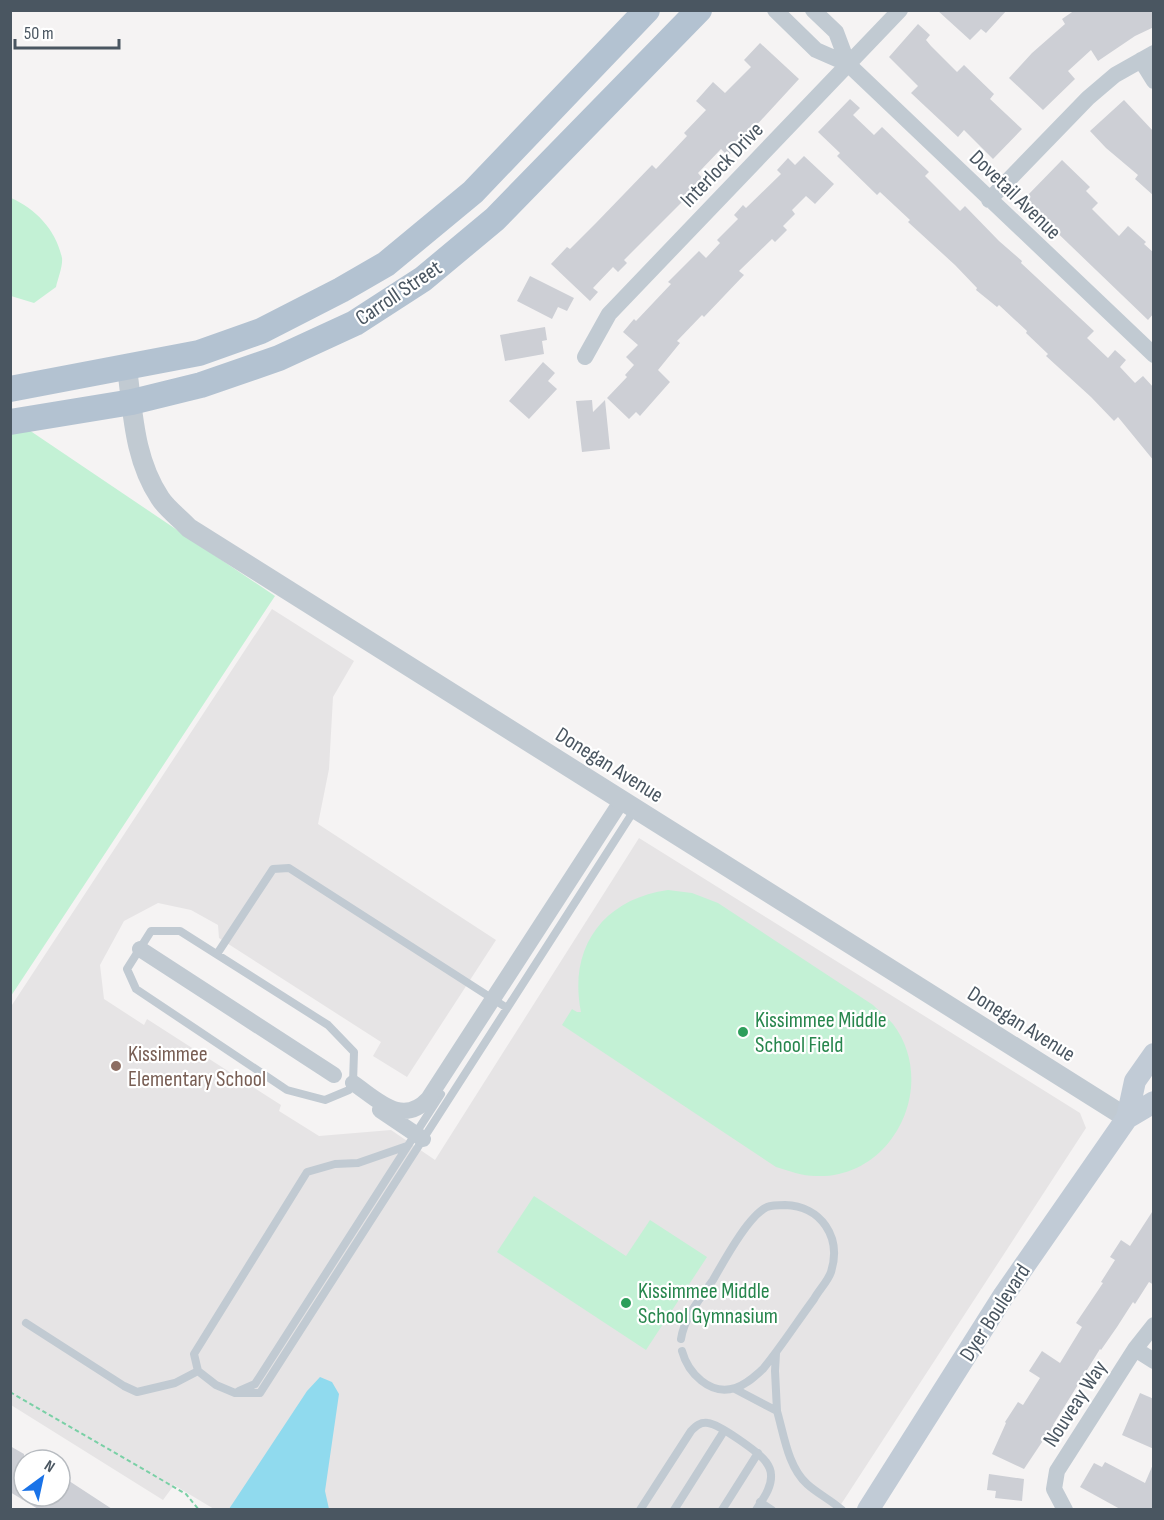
<svg xmlns="http://www.w3.org/2000/svg" width="1164" height="1520" font-family="'Sofia Sans Condensed',sans-serif">
<rect width="100%" height="100%" fill="#f5f3f3"/>
<path fill="#e6e4e5" d="M272,609L354,661L333,697L329,769L318,824L496,940L407,1077L373,1056L381,1042L219,938L218,925L191,910L158,903L124,921L100,965L104,999L144,1025L147,1019L281,1105L279,1111L319,1136L391,1130L435,1160L639,838L1080,1113L1086,1128L838,1509H214L174,1485L163,1500L11,1405L10,1008Z"/>
<path fill="#c3f1d5" d="M11,198C36,209 56,230 62,258C63,266 58,278 56,287L34,303L11,296Z
M26,428L275,596L11,996L10,430Z
M668,890L692,893L718,903L873,1005C879,1011 887,1017 893,1024C939,1085 893,1179 816,1176C802,1176 789,1171 776,1167L562,1025L572,1009L577,1012H581C568,948 603,899 668,890Z
M534,1196L626,1256L650,1220L707,1257L646,1350L497,1252Z"/>
<path fill="#90daee" d="M320,1377L332,1382L339,1394L325,1491L329,1509H229L307,1391Z"/>
<path fill="#cdcfd5" d="M937,10H1007L986,33L981,29L970,40Z
M1075,10H1154V27L1135,36L1098,61L1091,50L1068,71L1075,79L1043,110L1009,78L1032,53L1065,24L1062,19Z
M918,24L930,35L926,40L931,46L957,72L964,65L994,94L990,99L1022,129L993,159L964,130L958,137L911,93L918,86L889,57Z
M760,43L799,79L728,156L721,149L698,173L704,180L624,260L627,263L618,272L613,267L593,288L598,292L590,301L551,264L567,247L570,249L596,223L652,165L656,169L687,136L684,133L706,110L696,101L713,82L725,93L751,67L744,60Z
M850,99L860,108L853,115L874,135L882,127L929,172L925,176L960,211L965,206L999,241L1022,261L1021,263L1094,331L1087,338L1108,358L1115,350L1126,360L1120,367L1135,383L1143,376L1154,388V461L1118,417L1114,421L1091,397L1046,356L1048,354L1026,333L1027,331L999,305L997,307L976,290L977,288L955,265L908,222L910,220L880,192L877,195L837,156L840,153L818,132Z
M1124,100L1154,132V196L1135,179L1138,175L1106,148L1090,131Z
M804,156L834,184L815,204L806,196L792,210L795,214L783,226L787,230L775,242L772,239L739,271L744,275L704,317L702,315L677,341L680,343L658,370L670,382L640,416L636,412L629,419L607,398L627,377L625,375L634,365L626,357L638,345L623,332L634,319L636,321L671,284L668,282L699,251L706,258L720,243L717,240L738,219L734,215L743,205L746,208L781,174L777,170L788,158L795,165Z
M1062,160L1090,187L1086,191L1098,203L1092,209L1119,236L1128,226L1146,242L1144,244L1154,253V313L1148,320L1044,220L1046,218L1025,198Z
M530,276L574,298L567,311L558,307L552,319L517,301Z
M545,327L547,340L542,341L544,354L505,361L500,335Z
M543,362L555,373L548,381L557,389L529,419L509,401Z
M592,400L593,412L605,400L610,449L582,452L576,401Z
M1154,1209V1285L1149,1282L1135,1304L1133,1302L1117,1327L1101,1350L1100,1349L1053,1425L1056,1428L1049,1438L1046,1436L1024,1469L992,1454L1006,1423L1005,1422L1018,1402L1023,1405L1040,1378L1029,1371L1042,1351L1060,1363L1082,1327L1076,1323L1103,1283L1101,1282L1115,1260L1110,1257L1121,1240L1130,1246Z
M1140,1393L1154,1399V1449L1122,1435Z
M10,1446L24,1454V1496H60V1475L112,1509H38L10,1492Z
M1105,1462L1145,1483L1154,1462V1509H1120L1080,1487L1094,1463L1102,1467Z
M989,1474L1024,1479L1022,1501L995,1498L996,1491L987,1490Z"/>
<g fill="none" stroke-linecap="round" stroke-linejoin="round">
<path stroke="#7ad0a6" stroke-width="2" stroke-dasharray="4.5 3" stroke-linecap="butt" d="M10,1392L186,1494L199,1510"/>
<path stroke="#c1cad2" stroke-width="8" d="M151,931H180L328,1025L354,1052L353,1083L349,1090L325,1100L287,1090L136,989L127,969Z
M217,954L273,869L289,868L507,1008
M407,1146L358,1163L335,1164L307,1172L194,1354L198,1371L216,1385L235,1393H260L635,809
M26,1323L124,1386L137,1392L175,1383L198,1371
M681,1339C684,1318 701,1297 713,1280C724,1261 748,1216 767,1207C772,1205 780,1205 785,1205C821,1206 842,1237 831,1272C828,1281 819,1290 814,1299C797,1322 781,1347 763,1369C755,1376 746,1385 735,1388C710,1396 688,1373 682,1351
M735,1389L777,1411L775,1371L776,1353
M239,1391L255,1384L441,1094
M777,1411C784,1435 788,1467 807,1484C818,1494 831,1500 842,1510
M760,1502L772,1510
M640,1510L691,1431C696,1426 700,1422 708,1423C719,1424 760,1453 766,1462C769,1466 771,1471 771,1475C772,1488 762,1500 756,1510
M674,1510L724,1431
M722,1510L758,1453"/>
<path stroke="#c1cad2" stroke-width="16" d="M775,10L816,50L848,64L1154,355
M813,10L836,32L848,64
M1141,60L1154,81
M989,200L1088,98L1115,75L1154,53
M585,357L609,314L900,10
M140,949L334,1075
M353,1083C377,1099 402,1127 428,1099L622,800
M380,1110L423,1139
M1135,1349L1154,1361
M1065,1510L1054,1489L1057,1471L1135,1349L1154,1325"/>
<path stroke="#c1cad2" stroke-width="20" d="M127,368C133,413 134,459 160,498C167,509 180,518 189,528L1127,1118"/>
<path stroke="#c1cbd6" stroke-width="22" d="M1127,1118L1154,1102
M868,1510L1004,1295L1127,1118L1135,1081L1154,1054"/>
<path stroke="#b3c2d1" stroke-width="26" d="M10,389L199,353L261,331L341,290L386,264L473,192L647,10
M10,422L132,402L201,385L279,358L355,323L423,279L495,219L699,10"/>
</g>
<g fill="#2e9e5b" stroke="#fff" stroke-width="2">
<circle cx="743" cy="1032" r="6"/>
<circle cx="626" cy="1303" r="6"/>
</g>
<circle fill="#8d6e63" stroke="#fff" stroke-width="2" cx="116" cy="1066" r="6"/>
<g text-anchor="middle" stroke-width="4.5" stroke-linejoin="round" paint-order="stroke">
<g font-size="22" fill="#4a5661" stroke="#fff">
<text transform="translate(721 164) rotate(-46)" y="8">Interlock Drive</text>
<text transform="translate(1016 194) rotate(44)" y="8">Dovetail Avenue</text>
<text transform="translate(398 292) rotate(-34)" y="8">Carroll Street</text>
<text transform="translate(610 764) rotate(32)" y="8">Donegan Avenue</text>
<text transform="translate(1022 1023) rotate(32)" y="8">Donegan Avenue</text>
<text transform="translate(994 1312) rotate(-57)" y="8">Dyer Boulevard</text>
<text transform="translate(1074 1403) rotate(-57)" y="8">Nouveay Way</text>
</g>
<g font-size="22" fill="#27864d" stroke="#fff" text-anchor="start">
<text x="755" y="1027">Kissimmee Middle<tspan x="755" dy="25">School Field</tspan></text>
<text x="638" y="1298">Kissimmee Middle<tspan x="638" dy="25">School Gymnasium</tspan></text>
</g>
<g font-size="22" fill="#785e54" stroke="#fff" text-anchor="start">
<text x="128" y="1061">Kissimmee<tspan x="128" dy="25">Elementary School</tspan></text>
</g>
</g>
<rect width="1164" height="1520" fill="none" stroke="#4a5661" stroke-width="24"/>
<g transform="translate(42 1478) rotate(33)"><circle r="28" fill="#ffffff" stroke="#b7bbc0" stroke-width="1.5"/>
<path d="M0-4.5L10 22L0 15L-10 22Z" fill="#1a73e8"/>
<text y="-9" font-size="16" font-weight="bold" text-anchor="middle" fill="#4a5661">N</text>
</g>
<path d="M15 39v9h104v-9" fill="none" stroke="#4a5661" stroke-width="3"/>
<text x="24" y="39" font-size="18" fill="#4a5661" stroke="#ffffff" stroke-width="4.5" paint-order="stroke">50 m</text>
</svg>
